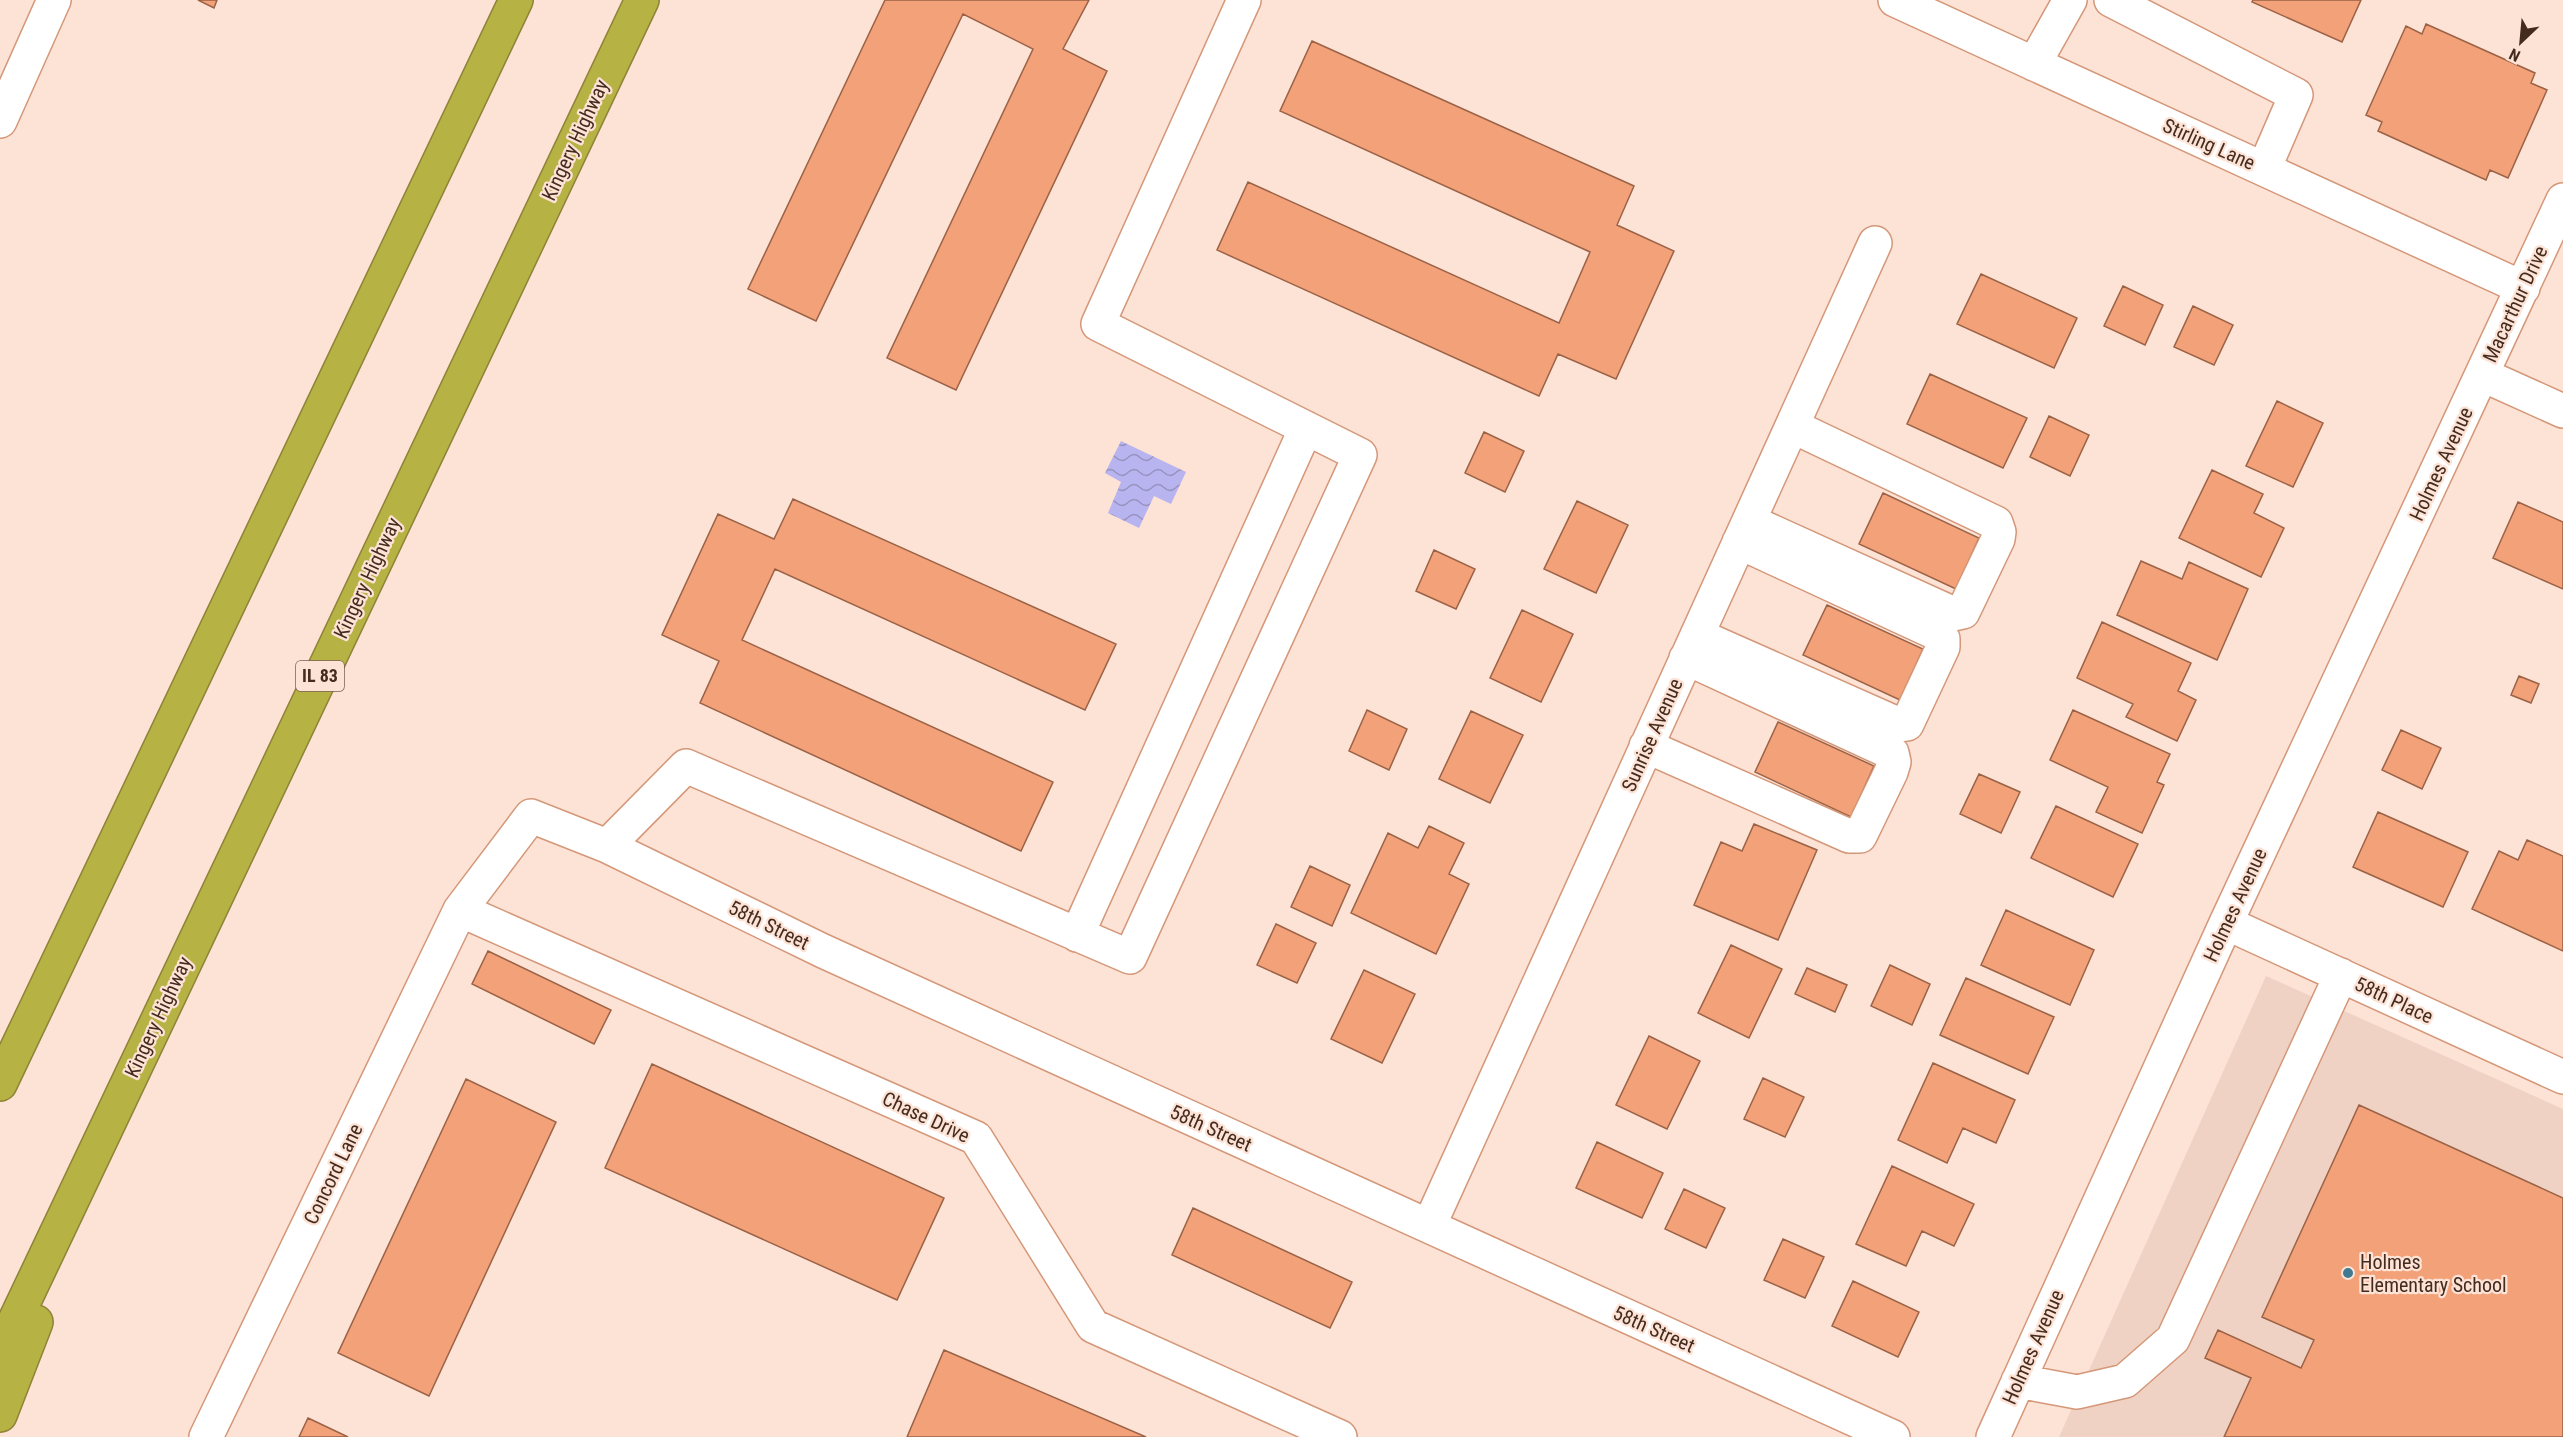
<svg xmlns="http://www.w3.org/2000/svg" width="2563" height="1437" font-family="'Roboto Condensed',sans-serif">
<defs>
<pattern id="water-waves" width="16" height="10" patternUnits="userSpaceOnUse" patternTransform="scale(1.5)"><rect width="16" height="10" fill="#b8b4ef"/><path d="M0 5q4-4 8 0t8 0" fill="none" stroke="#9793c1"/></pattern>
</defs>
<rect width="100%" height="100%" fill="#fde2d6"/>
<path fill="#efd2c4" d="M2266,976L2563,1109V1437H2059Z"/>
<path fill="url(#water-waves)" d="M1121,441L1186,472L1171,504L1154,496L1139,528L1108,513L1121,482L1105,473Z"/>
<path fill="#f2a178" stroke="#9b6246" stroke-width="1.5" d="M198,0H217L214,8Z
M885,0H1089L1063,49L1107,71L956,390L887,358L1033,49L963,14L816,321L748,289Z
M2253,0H2361L2342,42L2252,2Z
M2426,24L2535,73L2531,83L2547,90L2508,178L2490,170L2486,180L2378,131L2382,122L2366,115L2406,26L2422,34Z
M1312,41L1634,186L1617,225L1674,251L1616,379L1558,354L1539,396L1217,250L1248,182L1559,323L1590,252L1280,111Z
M1981,274L2077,318L2054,368L1957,324Z
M2123,286L2163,305L2145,345L2104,326Z
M2193,306L2233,325L2214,365L2174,347Z
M1930,374L2027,418L2003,468L1907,424Z
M2277,401L2323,423L2293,487L2246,466Z
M2049,416L2089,435L2070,476L2030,457Z
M1484,432L1524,451L1505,492L1465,473Z
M2212,470L2263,494L2254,513L2284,528L2261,577L2179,538Z
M1883,493L1979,538L1956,589L1859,544Z
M793,499L1116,644L1085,710L775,569L742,640L1053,782L1021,851L700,703L719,661L662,635L718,514L774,539Z
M1577,501L1628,525L1596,593L1544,569Z
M2518,502L2563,522V589L2493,558Z
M1434,550L1475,569L1456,609L1416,591Z
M2141,561L2182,579L2189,562L2248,589L2217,660L2117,615Z
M1827,605L1923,649L1900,700L1803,655Z
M1522,610L1573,634L1541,702L1490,678Z
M2102,622L2191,663L2178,691L2196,700L2177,741L2126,717L2133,704L2077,678Z
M2519,676L2539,684L2531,703L2511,695Z
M1367,710L1407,729L1389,770L1349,751Z
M2073,710L2170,754L2157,782L2164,785L2142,833L2096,812L2108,787L2050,760Z
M1471,711L1523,735L1490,803L1439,779Z
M1778,722L1874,766L1851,817L1755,772Z
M2401,730L2441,748L2422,789L2382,770Z
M1979,774L2020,792L2001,833L1960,814Z
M2056,806L2138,844L2113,897L2031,858Z
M2378,812L2468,852L2443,907L2353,867Z
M1754,824L1817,850L1778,940L1694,905L1721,842L1742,851Z
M1429,826L1464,843L1449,874L1469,884L1436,954L1351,913L1388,833L1418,848Z
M2527,840L2563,856V951L2472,909L2499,851L2518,860Z
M1310,866L1350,885L1332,926L1291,907Z
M2006,910L2094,950L2070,1005L1981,965Z
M1276,924L1316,943L1297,983L1257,965Z
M1731,945L1782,969L1749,1038L1698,1013Z
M488,951L611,1010L594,1044L472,984Z
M1890,965L1930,984L1912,1025L1871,1006Z
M1807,968L1847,985L1835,1012L1795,994Z
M1364,970L1415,994L1382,1063L1331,1039Z
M1966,978L2054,1017L2028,1074L1940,1035Z
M1649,1036L1700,1061L1667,1129L1616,1105Z
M1933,1063L2015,1100L1996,1143L1963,1128L1947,1163L1898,1140Z
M652,1064L944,1198L897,1300L605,1168Z
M1763,1078L1804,1097L1785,1137L1744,1119Z
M466,1079L556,1122L429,1396L338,1353Z
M2359,1105L2563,1198V1437H2224L2251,1378L2205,1358L2218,1330L2301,1368L2314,1340L2262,1317Z
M1597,1142L1663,1173L1642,1218L1576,1188Z
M1892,1166L1974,1204L1954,1246L1922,1231L1906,1266L1856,1244Z
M1684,1189L1725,1208L1706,1248L1665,1229Z
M1193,1208L1352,1282L1330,1328L1172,1255Z
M1783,1239L1824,1257L1805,1298L1764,1280Z
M1853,1281L1919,1312L1898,1357L1832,1326Z
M944,1350L1146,1437H907Z
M308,1418L348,1437H299Z"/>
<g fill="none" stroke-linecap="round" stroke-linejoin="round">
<defs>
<path id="minor" d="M1895,0L2523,288
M2111,0L2296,95L2264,169
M2034,64L2070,0
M0,121L54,0
M2483,375L2563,411
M1749,521L1954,614L1963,612L1998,539L1999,532L1996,523L1792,426
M1697,635L1900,725L1907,724L1943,647V639L1938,634L1739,542
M1646,746L1849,836H1860L1891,772L1894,762L1892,753L1686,658
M607,846L686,766L1130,957L1360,455L1098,324L1244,0
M460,910L976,1138L1093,1326L1340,1437
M2226,923L2563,1077
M1077,935L1306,428
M1429,1226L1875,243
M2018,1381L2077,1392L2125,1381L2173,1339L2341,975
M206,1437L460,910L531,816L607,846L823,951L1893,1437
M1993,1437L2226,923L2563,200"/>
<path id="highway" d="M0,1084L516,0
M0,1352L642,0
M0,1415L36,1322"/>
</defs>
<use href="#minor" stroke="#d49778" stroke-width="36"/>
<use href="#highway" stroke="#8e8337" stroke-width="36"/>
<use href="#minor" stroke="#fff" stroke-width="33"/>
<use href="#highway" stroke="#b6b244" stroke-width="33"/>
</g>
<circle fill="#3f7a92" stroke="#fde2d6" stroke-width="2" cx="2348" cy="1273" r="6"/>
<g text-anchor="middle" stroke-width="4.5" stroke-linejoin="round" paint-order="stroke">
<rect fill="#fde2d6" stroke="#7b6255" stroke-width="1.5" x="296" y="661" width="48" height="30" rx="4.5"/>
<g font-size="18" font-weight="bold" fill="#432b1e">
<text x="320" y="682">IL 83</text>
</g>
<g font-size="20" fill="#432b1e" stroke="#fde2d6">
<text transform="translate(575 140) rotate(-65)" y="7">Kingery Highway</text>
<text transform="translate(2209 144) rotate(24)" y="7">Stirling Lane</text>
<text transform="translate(2515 304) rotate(-65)" y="7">Macarthur Drive</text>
<text transform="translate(2441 464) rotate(-65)" y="7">Holmes Avenue</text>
<text transform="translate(367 578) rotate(-65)" y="7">Kingery Highway</text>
<text transform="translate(1652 735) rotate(-66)" y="7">Sunrise Avenue</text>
<text transform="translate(2235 905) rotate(-65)" y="7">Holmes Avenue</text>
<text transform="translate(769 925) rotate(26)" y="7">58th Street</text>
<text transform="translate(2394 1000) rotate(25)" y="7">58th Place</text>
<text transform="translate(158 1017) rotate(-65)" y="7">Kingery Highway</text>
<text transform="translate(926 1117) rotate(25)" y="7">Chase Drive</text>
<text transform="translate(1211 1128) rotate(24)" y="7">58th Street</text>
<text transform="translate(333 1174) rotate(-64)" y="7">Concord Lane</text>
<text transform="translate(1654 1329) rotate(24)" y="7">58th Street</text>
<text transform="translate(2033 1347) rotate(-66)" y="7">Holmes Avenue</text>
</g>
<g font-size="20" fill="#432b1e" stroke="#fde2d6" text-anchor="start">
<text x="2360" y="1269">Holmes<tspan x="2360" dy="23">Elementary School</tspan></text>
</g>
</g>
<g transform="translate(2521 42) rotate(206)" stroke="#fde2d6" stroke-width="4.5" paint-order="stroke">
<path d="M0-4.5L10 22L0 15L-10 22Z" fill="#432b1e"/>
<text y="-9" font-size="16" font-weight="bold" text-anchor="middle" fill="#432b1e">N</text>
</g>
</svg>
